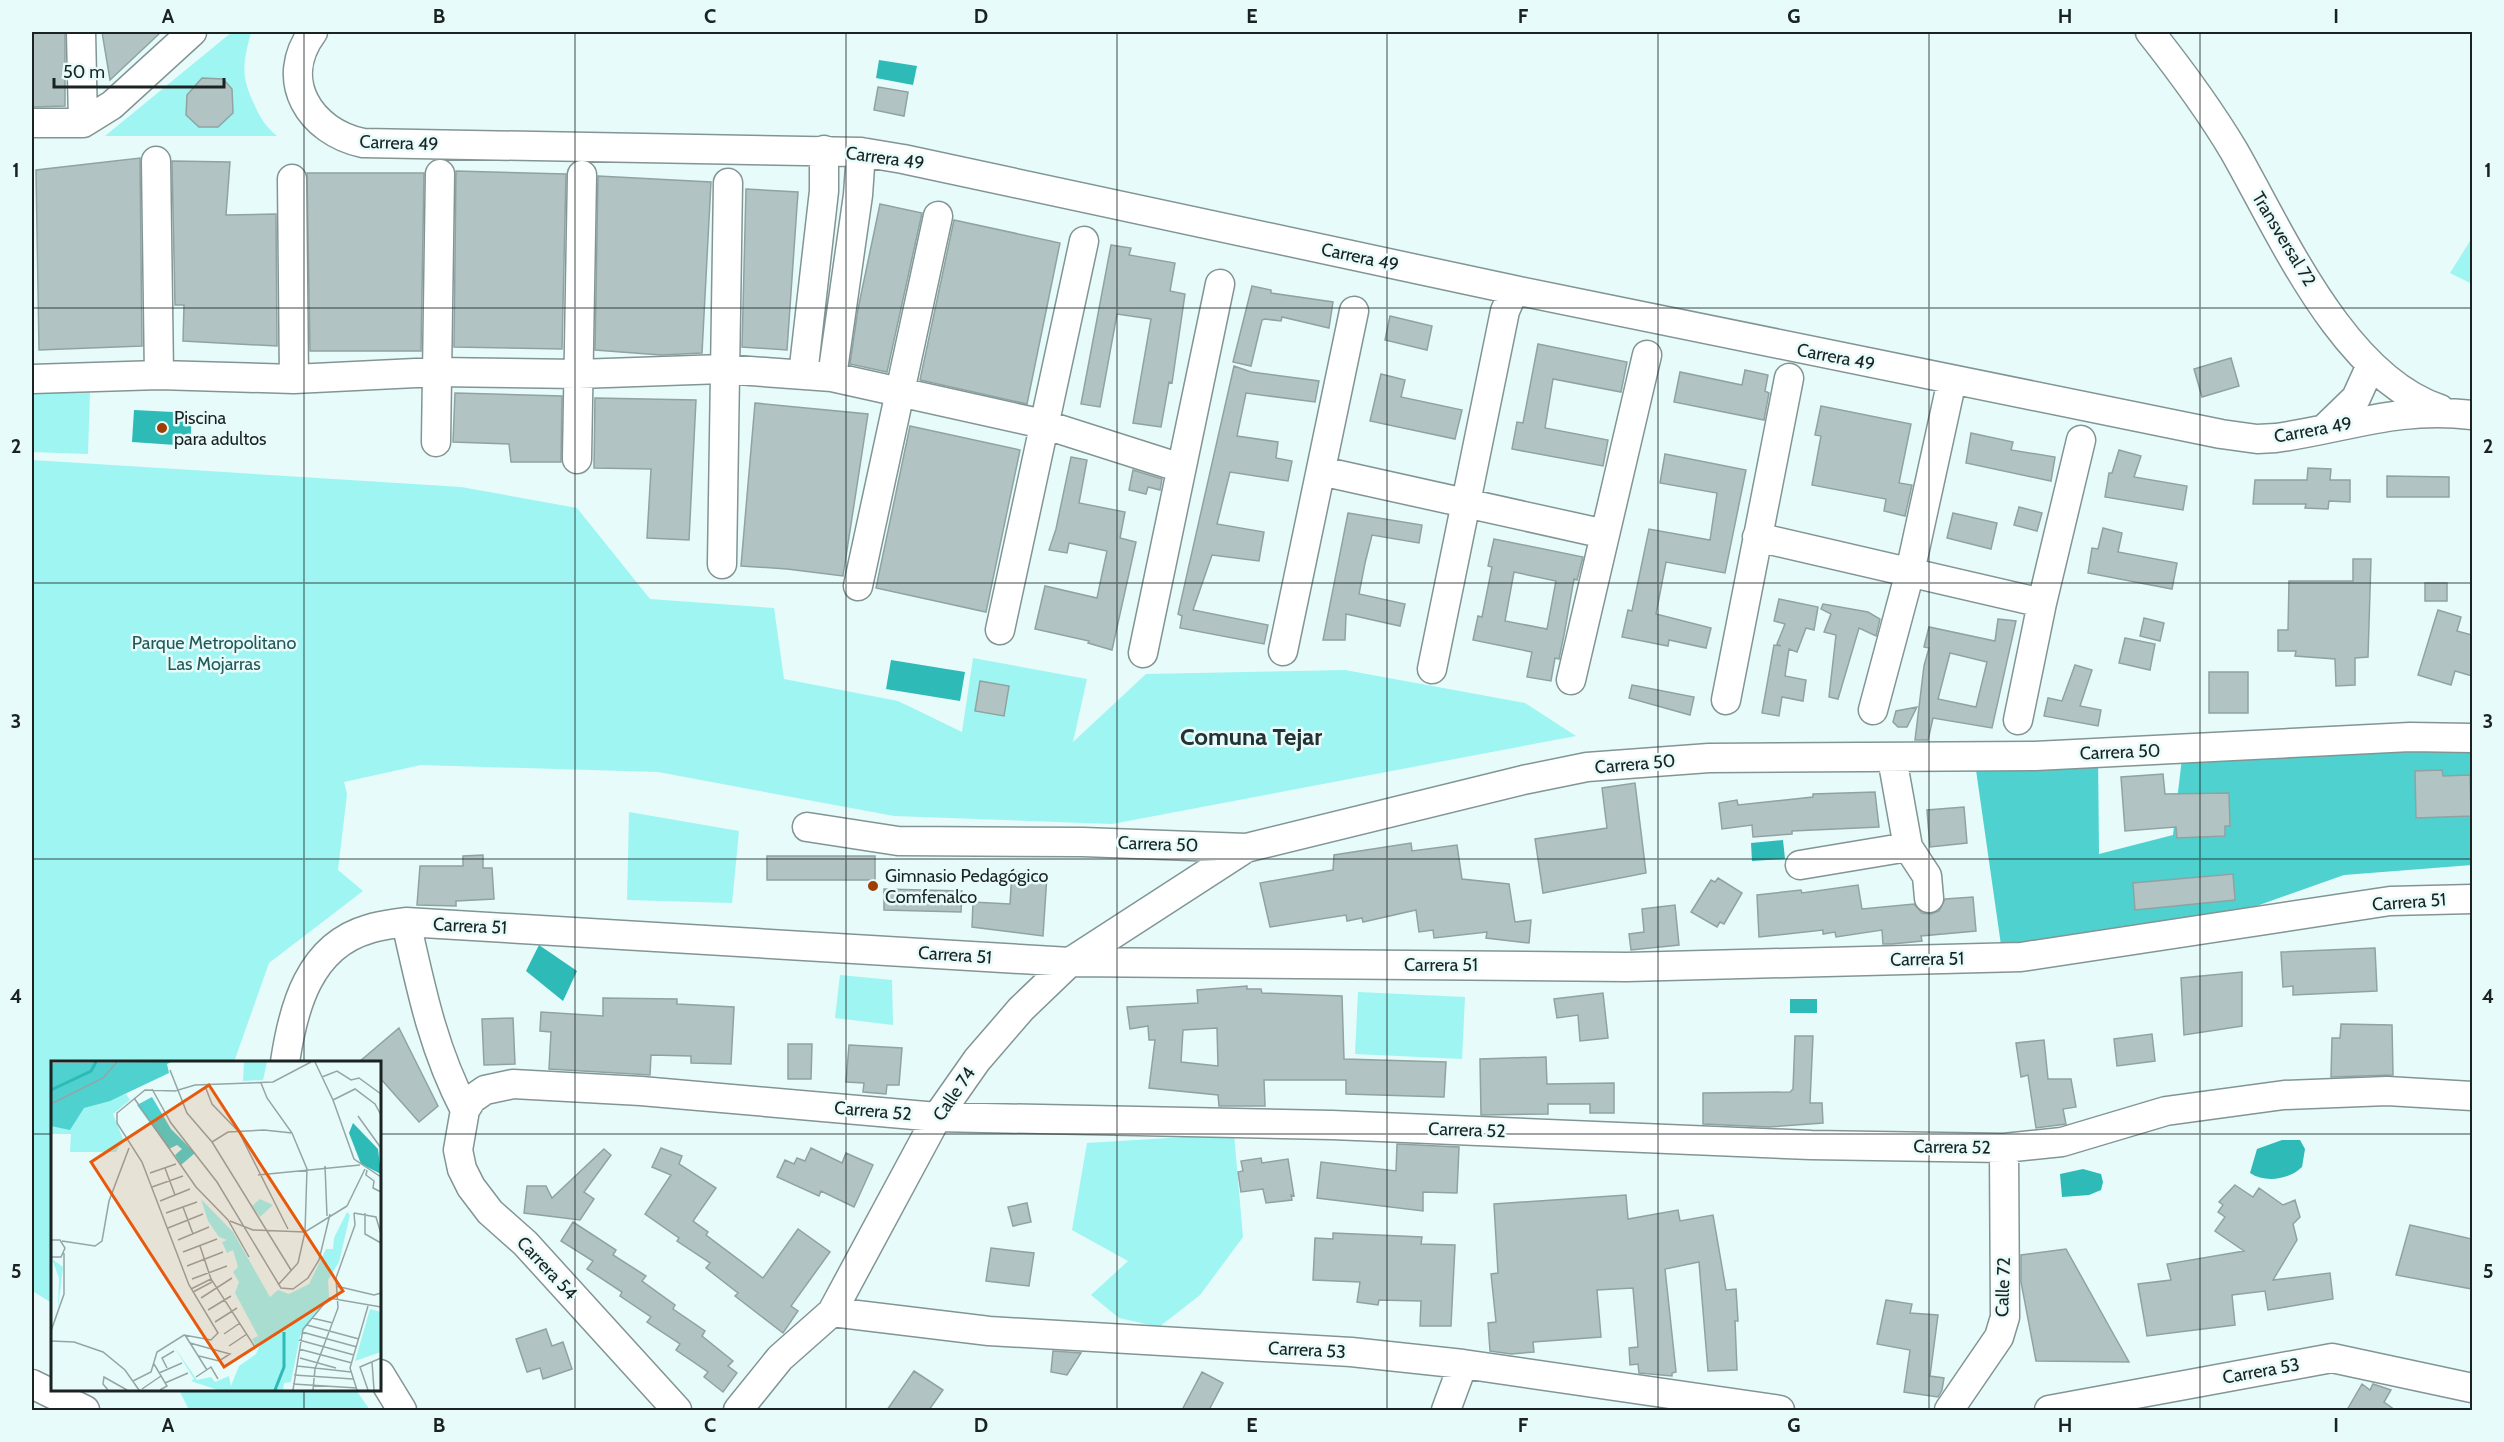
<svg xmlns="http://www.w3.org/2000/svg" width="2504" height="1442" font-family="Cabin,sans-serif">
<rect width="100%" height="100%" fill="#e6fbfa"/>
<path fill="#9ef5f2" d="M232,32H251C243,64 240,75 255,106C261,119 266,127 277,136H105Z
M2472,238V284L2450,273Z
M32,390L90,391L88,454L32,452Z
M32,460L461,487L577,508L650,599L774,608L784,679L898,701L962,732L973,658L1087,679L1073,742L1146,674L1345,670L1525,703L1576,736L1112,824L894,816L658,772L421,765L344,782L347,794L338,870L363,891L269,963L234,1062H52V1303L34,1292L32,1284Z
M629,812L739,831L732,903L627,900Z
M840,975L892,980L893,1025L835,1018Z
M1358,992L1465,997L1462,1059L1355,1054Z
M1234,1134L1243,1237L1200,1295L1159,1327L1119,1318L1091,1295L1128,1261L1072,1230L1087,1143Z
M179,1390H356L370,1410H189Z"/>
<path fill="#4ed1cf" d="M2472,730V865L2344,875L2220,919L2001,945L1974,756L2098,753L2099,854L2173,835L2184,741Z"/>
<path fill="#2ebab7" d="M879,60L917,66L913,85L876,78Z
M134,410L192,413L190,446L132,442Z
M891,660L965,672L960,701L886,689Z
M1783,840L1785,859L1752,861L1751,843Z
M539,945L577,971L563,1001L526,971Z
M1790,999H1817V1013H1790Z
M2282,1140H2300L2305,1149L2302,1167C2289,1180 2265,1183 2250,1173L2257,1149Z
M2083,1169L2101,1174L2103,1182L2101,1190L2089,1195L2062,1197L2060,1174Z"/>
<path fill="#b1c4c3" stroke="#90a3a2" stroke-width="1.5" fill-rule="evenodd" d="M32,32H65V106L32,107Z
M102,32H161L110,80Z
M202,78L223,79L232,89L233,113L218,127H199L186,115L187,95Z
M878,87L908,92L904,116L874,110Z
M140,158L142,346L39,350L36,170Z
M172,161L230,162L226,215L276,214L277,346L183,341L184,305H175Z
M456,171L566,174L562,349L454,347Z
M307,173H424L421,351H310Z
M598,176L711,182L702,353L661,355L595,350Z
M746,189L798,192L787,350L742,347Z
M880,204L922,213L887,372L850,364L858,309Z
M954,220L1060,243L1027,404L920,380Z
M1111,245L1131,248L1129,255L1175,263L1170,291L1185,294L1172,383L1169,382L1161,427L1133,423L1151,319L1117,314L1100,407L1081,404Z
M1252,286L1271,290V293L1333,302L1329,328L1282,317L1281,321L1265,319L1262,320L1251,366L1233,362Z
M1390,316L1432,326L1427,350L1385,340Z
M1538,344L1627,362L1621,392L1553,379L1545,428L1608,440L1603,466L1512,449L1517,422L1523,423Z
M2231,358L2239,386L2202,397L2194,369Z
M1234,366L1251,372L1319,381L1315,402L1246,393L1237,436L1278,442L1276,458L1292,461L1288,481L1230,472L1217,524L1264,532L1260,555L1259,561L1212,555L1193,610L1268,625L1264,644L1180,628L1182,616L1178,614Z
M1745,370L1768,375L1765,391L1769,393L1764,420L1674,402L1680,372L1742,385Z
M1381,374L1405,380L1401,397L1462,410L1455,439L1370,421Z
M455,393L562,396L561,462H511L509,444L453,442Z
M595,398L696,400L689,540L647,538L651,469L594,468Z
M755,403L868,414L843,576L787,569L741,566Z
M1821,406L1911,424L1899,483L1912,485L1905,516L1884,511L1886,499L1812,485L1821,436L1815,435Z
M910,426L1020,450L986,612L876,588Z
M1971,433L2013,442L2011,450L2055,457L2051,481L1966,463Z
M2119,450L2141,456L2134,477L2187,486L2183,510L2105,497L2109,473H2112Z
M1665,454L1746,470L1725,573L1666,562L1656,614L1711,628L1706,648L1669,640L1668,646L1622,637L1628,610L1632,611L1649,529L1710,540L1717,493L1660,483Z
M1071,457L1087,460L1079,503L1125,512L1120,538L1136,542L1112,650L1088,643L1089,641L1035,629L1045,586L1097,598L1101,579L1107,551L1069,543L1067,553L1049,550L1056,529Z
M2308,468L2331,469L2330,480H2350V502L2329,501L2328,509L2305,508L2306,504H2253L2255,480H2307Z
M1133,470L1162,479L1160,490L1148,487L1146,494L1129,490Z
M2387,476L2449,477V497H2387Z
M2019,507L2042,513L2037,531L2014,525Z
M1348,513L1422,525L1419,543L1372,535L1365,563L1359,594L1405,604L1400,626L1346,614L1345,640H1323Z
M1953,513L1997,523L1991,549L1947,538Z
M2103,528L2122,533L2118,552L2177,563L2172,589L2088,573L2092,548L2098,549Z
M1494,539L1583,557L1577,580L1574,579L1564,635L1559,659L1555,658L1551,681L1527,677L1532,652L1473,640L1478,616L1482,617L1492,567L1488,566ZM1514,572L1556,581L1547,629L1505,621Z
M2353,559H2371L2368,657L2355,658V685L2336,686L2335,659L2295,656L2296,651H2278V630H2288L2289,581H2353Z
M2425,583H2447V601H2425Z
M1779,599L1818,607L1814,630L1806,628L1797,652L1789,649L1785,676L1806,680L1803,701L1782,697L1779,716L1762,713L1774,645L1781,646L1777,644L1785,624L1774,621Z
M1823,604L1868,612L1880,619L1876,636L1859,628L1838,699L1829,697L1836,635L1824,632L1831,614L1821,609Z
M2438,610L2461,617L2457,631L2472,635V676L2455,671L2451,685L2418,675Z
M2144,618L2164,623L2160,641L2140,636Z
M1998,619L2016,621L1992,728L1933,718L1928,740H1915L1924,666L1929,648L1924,647L1929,627L1995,641ZM1950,653L1987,662L1976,707L1938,699Z
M2125,638L2155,644L2150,670L2119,663Z
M2075,665L2092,670L2080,706L2101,710L2098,726L2044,716L2048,698L2062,701Z
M2209,672H2248V713H2209Z
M980,681L1009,686L1004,716L975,711Z
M1632,685L1694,697L1690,715L1629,698Z
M1917,707L1907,727H1898L1893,722L1896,711Z
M2442,770L2443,776L2470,775L2471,816L2416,818L2415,771Z
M2163,774L2165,794L2229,793L2230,826H2225V836L2177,838L2176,827L2125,831L2121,777Z
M1635,783L1646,873L1543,893L1535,839L1607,828L1602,788Z
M1875,792L1879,827L1792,831V834L1753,837L1752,825L1722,829L1719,803L1737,800L1738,805L1813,797V794Z
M1964,807L1967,843L1930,847L1927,810Z
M1411,843L1412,851L1457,845L1462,879L1509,884L1515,922L1531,920L1529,943L1486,938L1487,932L1434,938L1433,930L1419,932L1416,910L1363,922L1362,918L1347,921L1346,915L1270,927L1260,883L1333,870L1334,855Z
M483,855V868H492L494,899L456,901V906L417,905L420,866H463V856Z
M767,856H875V880H767Z
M1012,872L1047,875L1043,936L972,927L973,902L1010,904Z
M2233,874L2235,900L2135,910L2133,883Z
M1718,878L1742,893L1724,924L1720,922L1717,927L1691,912L1711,880L1715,882Z
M1858,885L1862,909L1914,904L1922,913L1931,914L1939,911L1945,899L1973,897L1976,931L1921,936L1922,941L1892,944H1883L1882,930L1836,937L1835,932L1823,934V930L1759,937L1757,895L1801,890L1802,893Z
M884,889L962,891L961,912L884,910Z
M1675,905L1679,945L1631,950L1629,934L1644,932L1642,909Z
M2375,948L2377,991L2293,995V986L2283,987L2281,952Z
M2242,972V1026L2184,1035L2181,978Z
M1247,986V989H1261L1262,993L1342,996L1344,1059L1446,1062L1444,1097L1346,1094V1080H1264L1265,1106H1219L1218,1095L1149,1088L1155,1040H1149L1148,1026L1130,1029L1127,1007L1198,1003L1197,990ZM1217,1028L1218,1066L1181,1062L1183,1030Z
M1603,993L1608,1038L1580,1041L1578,1015L1557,1018L1554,999Z
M603,998L677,999V1004L734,1007L731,1064L691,1063V1056L651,1055L650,1075L549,1069L551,1032L540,1031L541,1012L603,1016Z
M513,1018L515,1064L484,1065L482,1019Z
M2341,1024L2392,1025L2393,1075L2331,1077L2332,1038H2340Z
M399,1028L438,1106L419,1122L380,1078V1062H359Z
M2152,1034L2155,1061L2117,1066L2114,1039Z
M1795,1036H1813L1810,1103H1822L1823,1123L1769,1127L1703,1124V1093L1790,1092L1793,1089Z
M2044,1040L2048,1079H2071L2076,1107L2063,1109L2066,1124L2036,1128L2028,1075L2021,1077L2016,1043Z
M788,1044H812L811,1079H788Z
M849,1045L902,1048L899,1085H887L886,1094L863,1092L864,1083L846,1082Z
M1546,1057L1547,1084L1614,1083V1113H1590V1104H1548V1114L1481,1115L1480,1059Z
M1397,1144L1459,1147L1457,1193L1423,1192V1211L1317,1198L1321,1162L1396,1171Z
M661,1148L682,1156L679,1164L716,1188L693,1221L708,1232L706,1235L763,1278L798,1229L830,1252L791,1306L798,1311L783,1333L735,1296L738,1293L706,1268L710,1263L677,1241L679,1238L645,1214L671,1175L652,1167Z
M811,1148L842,1163L846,1153L873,1165L854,1207L821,1191L819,1196L777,1177L785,1160L794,1164L797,1158L805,1161Z
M604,1149L611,1155L584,1192L594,1199L580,1220L524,1213L527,1186H546L552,1198Z
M1261,1158L1262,1163L1288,1159L1294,1196L1291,1195L1292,1200L1266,1203L1263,1189L1241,1192L1238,1172L1243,1171L1241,1161Z
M2235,1185L2253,1197L2259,1188L2283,1205L2295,1200L2300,1217L2293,1224L2297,1240L2273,1280L2330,1273L2333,1299L2268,1310L2265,1291L2232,1295L2235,1325L2147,1336L2138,1284L2171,1280L2167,1264L2244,1251L2215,1231L2225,1217L2218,1212L2223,1205L2219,1202Z
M1626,1195L1628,1219L1678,1210L1680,1221L1713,1215L1726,1290L1736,1289L1738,1321H1735L1737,1370L1708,1371L1699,1262L1665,1269L1676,1372L1672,1373V1376L1639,1373L1638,1364L1630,1365L1629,1348L1638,1347L1633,1288L1597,1290L1601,1337L1533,1342L1534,1352L1511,1354L1490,1351L1488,1323L1496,1322L1491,1274L1498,1273L1494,1204Z
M1027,1203L1031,1222L1013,1226L1008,1207Z
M573,1222L616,1250L613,1255L646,1276L642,1281L675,1305L673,1309L705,1331L702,1336L733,1361L728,1366L737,1373L723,1392L704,1377L708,1372L676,1350L680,1344L647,1322L651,1317L620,1296L622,1292L587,1269L593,1261L561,1241Z
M2410,1225L2472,1239V1289L2396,1275Z
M1333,1233L1422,1237L1421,1244L1455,1245L1451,1326H1420L1421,1301L1379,1300L1378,1305L1357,1302L1360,1282L1313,1280L1315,1238L1333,1239Z
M991,1248L1034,1253L1029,1286L986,1281Z
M2066,1249L2110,1328L2129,1362L2036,1361L2021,1282V1255Z
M1886,1300L1912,1304L1910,1313L1938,1315L1930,1376L1944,1378L1942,1390L1938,1397L1904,1392L1910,1350L1877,1344Z
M546,1329L552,1346L563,1342L572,1369L543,1379L540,1368L527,1372L516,1339Z
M1053,1351L1081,1353L1067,1375L1051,1372Z
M914,1371L943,1390L929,1410H887Z
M1202,1372L1223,1383L1209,1410H1182Z
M2362,1384L2370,1390L2373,1384L2391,1390L2384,1402L2395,1410H2347Z"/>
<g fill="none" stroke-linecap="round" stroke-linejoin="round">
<defs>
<path id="minor" d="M81,32L83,123L112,105L192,32
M313,32C277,80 310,132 363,143L861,152L903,159L1514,290L2221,434L2257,439L2276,438C2347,428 2398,406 2472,415
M2150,32C2180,70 2209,109 2234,151C2282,235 2343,377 2440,409
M32,123H83
M156,161L159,375
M292,179L294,379
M803,375L824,191V150
M832,377L858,195L861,152
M32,379L159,375L294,379L436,372L578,374L723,369L832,377L1043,424L1181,468
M2324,429L2356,398L2371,365
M436,442L440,174
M577,459L582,175
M1321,471L1605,534
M1757,537L2042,603
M722,564L728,183
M858,586L938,216
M1000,630L1084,241
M1283,651L1354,311
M1143,653L1220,284
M1432,669L1505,311L1514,290
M1571,680L1647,355
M1726,700L1789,378
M1873,710L1910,572L1952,380
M2018,720L2042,603L2081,440
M1892,758L1908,847L1927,876L1929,898
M807,827L898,841L1083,842L1246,848L1523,780L1587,767L1709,758L2035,756L2410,737L2472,738
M1800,865L1908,847
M406,922C421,989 433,1049 465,1110
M285,1062C293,1008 309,946 369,929C381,925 394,924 406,922L1070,962L1627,967L2021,957L2390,901L2472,899
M832,1312L989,1331L1351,1352L1463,1364L1780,1410
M380,1374L402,1410
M32,1384L85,1410
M677,1410L525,1243L490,1212L471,1187L462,1169L458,1150L465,1110L472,1099L485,1090L513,1084L641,1091L937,1117L1332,1125L1811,1145L2004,1148L2062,1142L2166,1111L2284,1095L2387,1091L2472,1096
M738,1410L780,1358L832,1312L937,1117L977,1060L1021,1009L1070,962L1246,848
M1446,1410L1463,1364
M1949,1410L1999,1337L2005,1317L2004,1148
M2049,1410L2332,1358L2472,1388"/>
</defs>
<use href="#minor" stroke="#829594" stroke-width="31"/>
<use href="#minor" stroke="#fff" stroke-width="28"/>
</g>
<path fill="none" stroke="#1b2322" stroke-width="1.5" stroke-opacity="0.55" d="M304,32V1062M575,32V1410M846,32V1410M1117,32V1410M1387,32V1410M1658,32V1410M1929,32V1410M2200,32V1410M32,308H2472M32,583H2472M32,859H2472M32,1134H52M380,1134H2472M304,1390V1410"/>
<g fill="#a03d02" stroke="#e6fbfa" stroke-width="2">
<circle cx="162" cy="428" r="6"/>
<circle cx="873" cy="886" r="6"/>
</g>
<g text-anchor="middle" stroke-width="5" stroke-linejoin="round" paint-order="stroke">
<g font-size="18" fill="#1b2322" stroke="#e6fbfa">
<text transform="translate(399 143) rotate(2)" y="6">Carrera 49</text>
<text transform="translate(885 158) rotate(8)" y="6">Carrera 49</text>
<text transform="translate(2284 239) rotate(59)" y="6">Transversal 72</text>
<text transform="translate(1360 257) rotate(12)" y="6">Carrera 49</text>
<text transform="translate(1836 357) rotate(11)" y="6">Carrera 49</text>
<text transform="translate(2313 430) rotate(-10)" y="6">Carrera 49</text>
<text transform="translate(2120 752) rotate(-2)" y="6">Carrera 50</text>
<text transform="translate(1635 764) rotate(-5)" y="6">Carrera 50</text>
<text transform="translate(1158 844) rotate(2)" y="6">Carrera 50</text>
<text transform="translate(2409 902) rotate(-4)" y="6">Carrera 51</text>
<text transform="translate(470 926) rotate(3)" y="6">Carrera 51</text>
<text transform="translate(955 955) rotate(4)" y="6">Carrera 51</text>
<text transform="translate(1927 959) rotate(-1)" y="6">Carrera 51</text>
<text x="1441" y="971">Carrera 51</text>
<text transform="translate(954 1094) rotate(-56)" y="6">Calle 74</text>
<text transform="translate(873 1111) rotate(5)" y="6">Carrera 52</text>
<text transform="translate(1467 1130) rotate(2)" y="6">Carrera 52</text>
<text transform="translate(1952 1147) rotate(1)" y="6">Carrera 52</text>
<text transform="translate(547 1268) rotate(47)" y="6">Carrera 54</text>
<text transform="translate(2003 1287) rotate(-88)" y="6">Calle 72</text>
<text transform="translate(1307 1350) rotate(3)" y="6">Carrera 53</text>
<text transform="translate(2261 1371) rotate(-10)" y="6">Carrera 53</text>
</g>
<g font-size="18" fill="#1b2322" stroke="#e6fbfa" text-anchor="start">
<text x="174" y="424">Piscina<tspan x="174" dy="21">para adultos</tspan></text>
<text x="885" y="882">Gimnasio Pedagógico<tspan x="885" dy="21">Comfenalco</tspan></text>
</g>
<g font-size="18" fill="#235a59" stroke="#e6fbfa">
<text x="214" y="649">Parque Metropolitano<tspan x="214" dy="21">Las Mojarras</tspan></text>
</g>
<g font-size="24" font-weight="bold" fill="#233333" stroke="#e6fbfa">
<text x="1251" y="745">Comuna Tejar</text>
</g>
</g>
<g transform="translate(51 1061)">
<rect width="330" height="330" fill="#e6fbfa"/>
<path d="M193,1H216L212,19L192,20ZM75,33L79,39L62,53L72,78L65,91H19L20,73H0V65L33,47ZM150,138L182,171L219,236L227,229L238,233L258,223L275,188H282L283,177L296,151L299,154L288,201L277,219L278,235L249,275L240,321L233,322L232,329H167L140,320L143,318L122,284L146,319L160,316L164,321L178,315L180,325L188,305L205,293L210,282L205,285L201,278L207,275L184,232L188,221L182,211L187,206L182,189L176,192L171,181L176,179L168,176L157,160ZM209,138L222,144L209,156L201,145ZM1,198L12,206L7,248L8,217ZM319,248L330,251V291L304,300Z" fill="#9ef5f2"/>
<path d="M120,1L116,3L118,12L59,40L33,47L19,69L0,65V2ZM101,36L120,68L144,92L130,104L124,94L131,88L126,84L118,88L86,44Z" fill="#4ed1cf"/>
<path d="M302,62L327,88L330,113L310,103L298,72Z" fill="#2ebab7"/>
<path fill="none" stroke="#2ebab7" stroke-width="3" d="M0,29L40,10L45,1M224,329L233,306V271"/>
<path fill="none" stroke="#95a5a4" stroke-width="1.5" d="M264,1L282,39L303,98L330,116M119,9L136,52L161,81L240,209M271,16L286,10L300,19L308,17L330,33M210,22L216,37L241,72L256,108L254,171L247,202L227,224M154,25L161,43L188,71L237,168M101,28L120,62L166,121L230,227L242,228L257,217L268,199L279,153M83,37L145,126L177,159L198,196M282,39L304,28L324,43L330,54M0,43L52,17L66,1M307,55L330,87M161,81L177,71L213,69L241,72M274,105L276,155M114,107L124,134M316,109L315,114L323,120L322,127L330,131M99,112L125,103M207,114L309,104M101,126L132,115M109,140L139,128M296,145L314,108M132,146L142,173M115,152L146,141M303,152L325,156L330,173M314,152V173L330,182M179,160L202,169L254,171L296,145M117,167L152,153M0,179H9L14,187L10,196H0M127,179L158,166M11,180L44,185L51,180L58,140L78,87M149,185L160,218L204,286L186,297M132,191L166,178M136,205L172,191M141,218L176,205M285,225L323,234L330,232M140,228L160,218M142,231L161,221M150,237L181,217M157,249L180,235M261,257L282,262M164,261L186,247M256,264L308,278M0,270L13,233V192M251,271L306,286M173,273L189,262M134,274L156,309M248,279L303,294M0,280L23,281L52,291L74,309L88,329M139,282L179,293L168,300L148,295M178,285L196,273M248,288L301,302M249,297L285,307M321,301L323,329M103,303L116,325L109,329M246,305L300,311M116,307L111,297L123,290M108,312L131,302M243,314L302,318M145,316L160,306L167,318M82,320L100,311L106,291L133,274L160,279L167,272L138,224L91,101L66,62V52L94,29L124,30L144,24L222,21L260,1M114,322L137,312M242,323L306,327M91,328L110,315M57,329L52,323L53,316L76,329M242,329L252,268L278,237L330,246M262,329L264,308L287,247L285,217L304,164L303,152M306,329L299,307L317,245M317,329L309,306L330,297"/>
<path fill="#e8590c" fill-opacity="0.15" stroke="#e8590c" stroke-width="3" d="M158,24L292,230L173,306L40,101Z"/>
<rect width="330" height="330" fill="none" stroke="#1b2322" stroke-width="3"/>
</g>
<rect width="2504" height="1442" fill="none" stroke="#e6fbfa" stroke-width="66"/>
<path d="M54 78v9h170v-9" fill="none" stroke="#1b2322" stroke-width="3"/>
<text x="63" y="78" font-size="18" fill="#1b2322" stroke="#e6fbfa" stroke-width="4.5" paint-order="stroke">50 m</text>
<rect x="33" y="33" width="2438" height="1376" fill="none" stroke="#1b2322" stroke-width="2"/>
<g font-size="20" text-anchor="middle" font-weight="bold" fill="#1b2322">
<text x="168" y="23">A</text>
<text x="439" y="23">B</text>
<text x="710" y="23">C</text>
<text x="981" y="23">D</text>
<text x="1252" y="23">E</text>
<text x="1523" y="23">F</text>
<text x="1794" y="23">G</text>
<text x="2065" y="23">H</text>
<text x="2336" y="23">I</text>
<text x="16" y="177">1</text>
<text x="2488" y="177">1</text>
<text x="16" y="453">2</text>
<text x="2488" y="453">2</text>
<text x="16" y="728">3</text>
<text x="2488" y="728">3</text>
<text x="16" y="1003">4</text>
<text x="2488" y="1003">4</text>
<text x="16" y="1278">5</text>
<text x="2488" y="1278">5</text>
<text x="168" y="1432">A</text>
<text x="439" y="1432">B</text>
<text x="710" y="1432">C</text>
<text x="981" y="1432">D</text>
<text x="1252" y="1432">E</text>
<text x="1523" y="1432">F</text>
<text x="1794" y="1432">G</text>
<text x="2065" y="1432">H</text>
<text x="2336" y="1432">I</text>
</g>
</svg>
